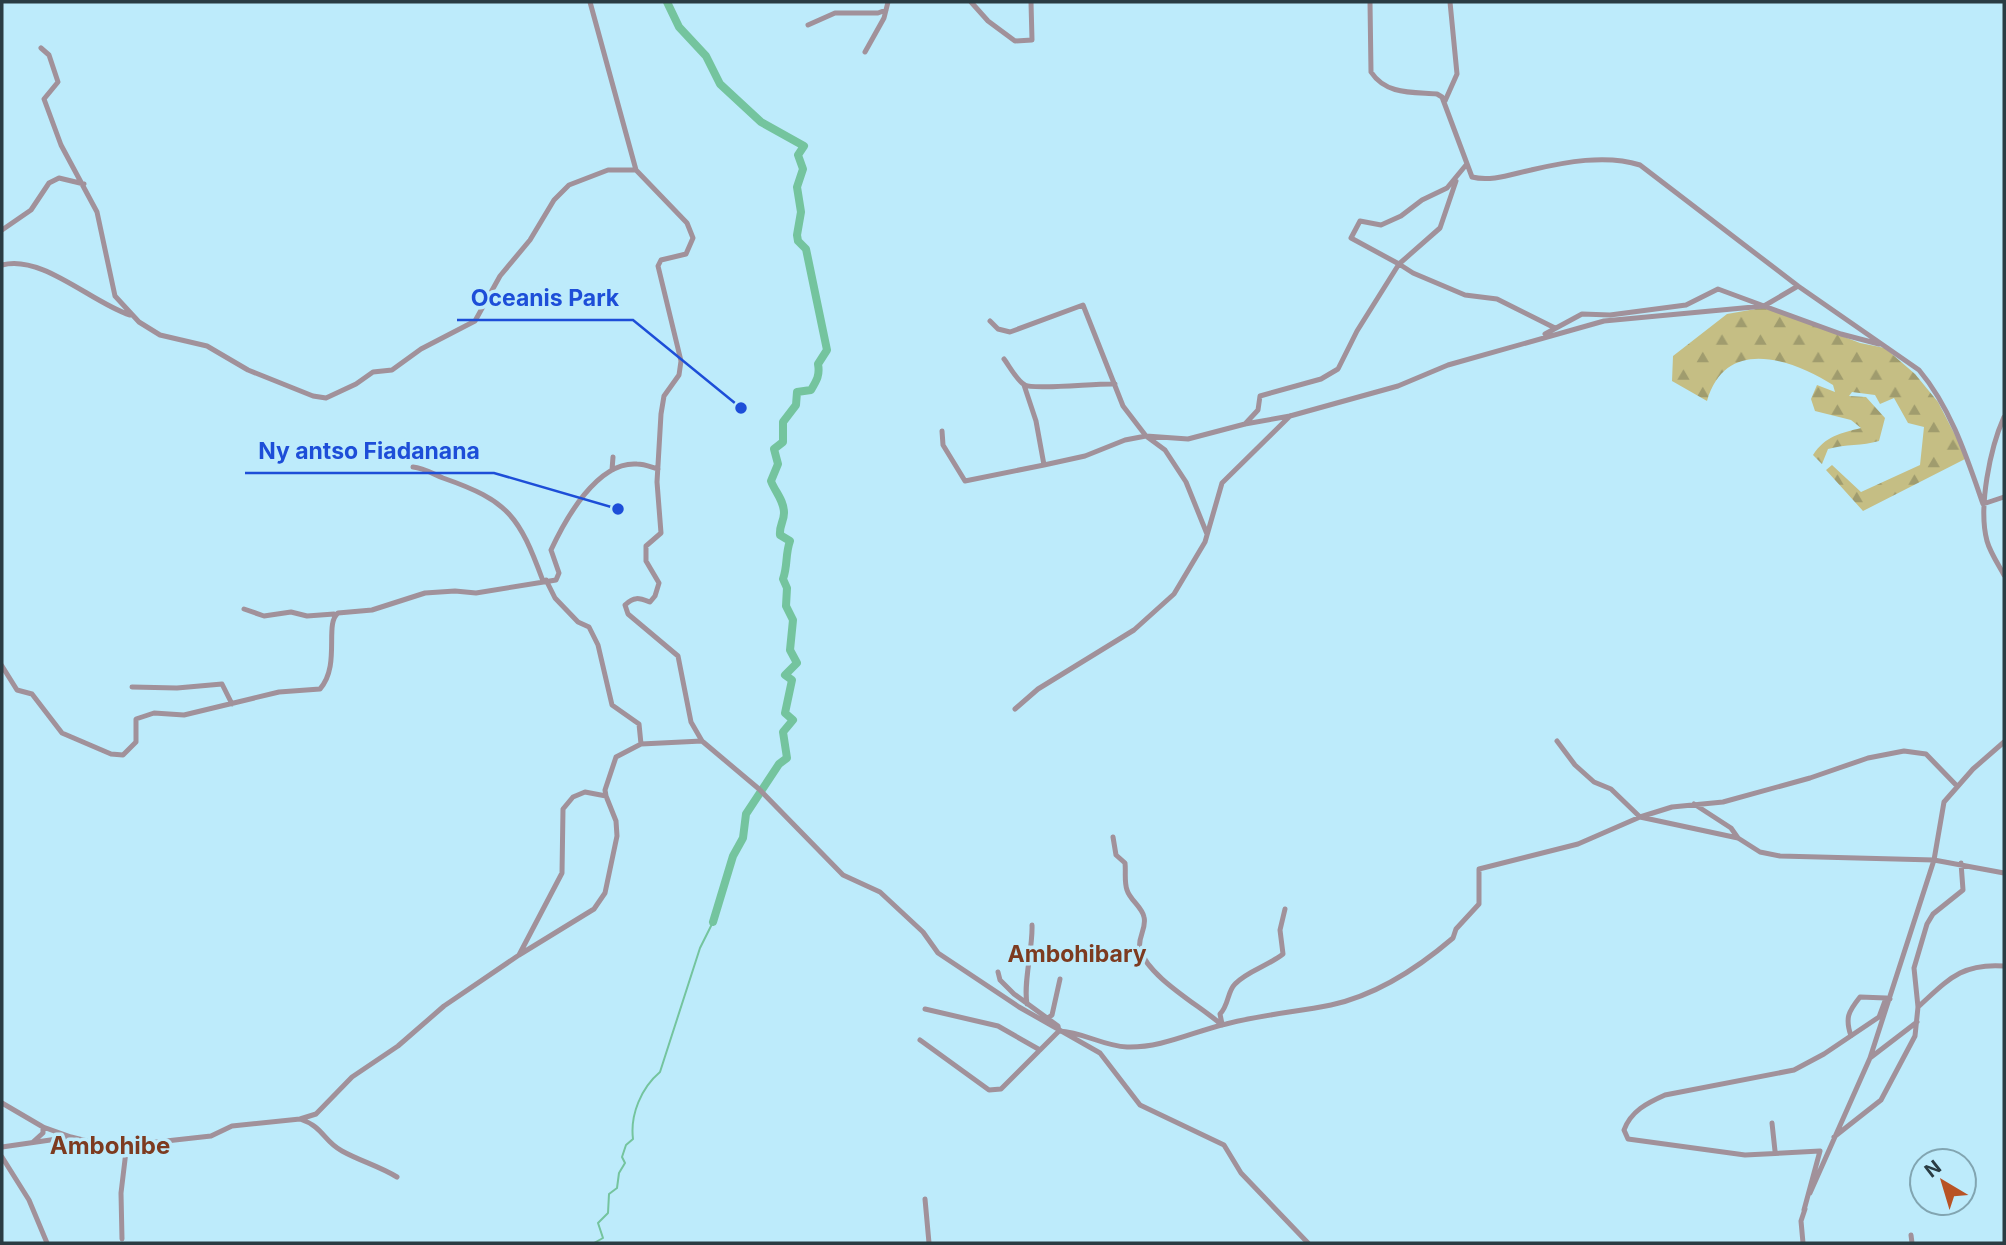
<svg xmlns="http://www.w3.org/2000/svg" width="2006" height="1245" font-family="Inter,sans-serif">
<defs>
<pattern id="forest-firs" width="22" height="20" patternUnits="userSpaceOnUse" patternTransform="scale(1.75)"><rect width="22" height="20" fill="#c5be84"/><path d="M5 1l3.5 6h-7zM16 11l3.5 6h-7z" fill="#a09c6e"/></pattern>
</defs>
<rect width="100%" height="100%" fill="#bdebfb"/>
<path fill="url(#forest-firs)" d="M1767,307L1860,343L1885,348L1915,374L1938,402L1967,458L1863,511L1826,470L1832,465L1861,492L1920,465L1924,427L1908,423L1894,398L1880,404L1875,395L1852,392L1849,396L1866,397L1885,418L1879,441C1862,446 1846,444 1828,449L1822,464L1813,455C1825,436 1841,433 1861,428L1851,420L1815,411L1811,399L1817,385L1835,392L1833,385C1791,359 1726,336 1707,401L1672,381L1673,356L1727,314Z"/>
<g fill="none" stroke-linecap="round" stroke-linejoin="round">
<path stroke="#74c49e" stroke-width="2" d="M594,1243L603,1238L598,1223L608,1213L609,1194L617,1188L619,1173L625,1163L622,1157L626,1145L633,1139C630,1115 641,1088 660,1072L700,948L713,922"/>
<path stroke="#74c49e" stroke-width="8" d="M667,2L679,27L706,56L720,84L761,122L804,146L798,155L803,169L797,187L801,212L797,235L798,241L806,249L827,350L818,364C820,375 817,380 811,390L797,392L796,405L783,422V442L774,449L778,464L771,481C775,492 784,500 784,513C784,521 779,526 780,535L790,541C785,555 788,565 783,579L787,588L786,606L793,620L790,650L797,663L785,675L792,680L785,713L793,720L783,732L787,758L779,764L746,814L743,838L733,856L713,922"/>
<path stroke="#a1919a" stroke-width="5" d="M590,2L636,170L687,223L693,238L686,254L661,260L658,266L681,361L679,375L664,396L661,414L657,482L661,533L646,546V561L659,583L655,596L650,602C639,598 634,596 625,605L628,614L678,656L691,722L702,741L759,789L843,875L880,892L923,932L938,953L1019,1007L1100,1053L1140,1105L1224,1145L1241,1173L1308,1243
M971,2L988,21L1015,41L1032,40L1031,2
M1370,2L1371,72C1386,95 1413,92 1437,94L1442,97L1472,177C1491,182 1512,174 1531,170C1565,162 1606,154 1640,165L1798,286L1919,370C1951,408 1967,458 1983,504L2004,497
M808,25L835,13H878L886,10
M41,48L49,55L58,82L44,99L61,145L97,212L115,296L139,322L160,335L207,346L248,370L313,396L326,398L356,384L373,372L392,370L421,349L475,321L500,276L530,240L554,200L569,185L608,170H636
M865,52L884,18L888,2
M1445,101L1457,74L1450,2
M1456,181L1440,228L1399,264L1413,273L1465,295L1497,299L1555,328
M2,230L31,210L49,183L59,178L84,184
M2,265C42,254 92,303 130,315
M990,321L998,329L1010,332L1083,305L1123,406L1146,436L1165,450L1186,482L1207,534
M1545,334L1582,314L1610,315L1686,305L1718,289L1764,306L1798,286
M1004,359C1010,367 1017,381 1025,385C1033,390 1099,383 1115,384
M2004,417C1990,448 1978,508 1987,541C1990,552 1998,564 2004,575
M1245,424L1258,410L1260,396L1321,379L1338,369L1357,331L1399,264L1351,238L1360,221L1381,225L1401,216L1422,200L1447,188L1466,165
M942,431L943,445L965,481L1044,465L1036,421L1024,385
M1044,465L1085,456L1125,440L1146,436L1188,439L1245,424L1290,416L1398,386L1448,365L1604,321L1764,306L1841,334L1879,344
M413,467C424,468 433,474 443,478C509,501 519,516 543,581
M612,470L613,457
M546,580L555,598L578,622L589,627L598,645L612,705L639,724L641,744
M244,609L264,616L291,612L307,616L334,614
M2,666L17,690L32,694L62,733L111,754L123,755L136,742V719L154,713L184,715L279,692L320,689C341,665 324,624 338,613L372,610L425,593L455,591L476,593L556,580L559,573L551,550C565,520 597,461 637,464C644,464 651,467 658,469
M132,687L177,688L222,684L232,704
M1015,709L1038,689L1134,630L1174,594L1205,542L1222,483L1290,416
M1557,741L1575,765L1594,782L1611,789L1640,817L1672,807L1723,802L1810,778L1868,758L1904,751L1926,754L1957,786
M1694,804L1731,828L1738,838
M1113,837L1116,855L1125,863C1126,871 1124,882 1127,890C1130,900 1142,907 1144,917C1147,929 1137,938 1140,949C1148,977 1199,1005 1222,1025
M519,955L594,909L605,893L617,836L616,821L606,796
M998,972L1000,980L1014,994L1058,1026L1059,1031
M1027,1004C1023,983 1033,948 1032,925
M1918,1007C1948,980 1961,963 2004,966
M925,1009L998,1026L1040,1050
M1048,1018L1052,1015L1060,979
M1222,1024L1220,1014C1229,1005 1227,992 1235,984C1247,971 1268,966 1283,954L1280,930L1285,909
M1851,1036C1845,1018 1848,1012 1860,997L1886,998
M920,1040L989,1090L1001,1089L1059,1031C1083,1032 1103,1046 1127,1047C1162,1048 1192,1032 1226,1024C1260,1015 1296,1012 1331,1005C1377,995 1418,968 1453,938L1456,929L1479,904V869L1578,844L1640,817L1738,838L1760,852L1780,856L1934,860L2004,873
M1870,1058L1917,1022
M2,1103L43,1127V1133L33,1142
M300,1119C324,1127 323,1141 342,1151C360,1161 379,1166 397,1177
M1772,1123L1775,1151
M43,1127L71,1137
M1834,1137L1881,1100L1915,1036L1918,1007L1914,968L1927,924L1933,914L1963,890L1961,863
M2,1147L71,1137L103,1145L148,1143L211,1136L232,1126L300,1119L316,1114L352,1077L398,1046L444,1006L519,955L562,873L563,809L573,797L585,792L606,796L605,790L616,757L641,744L702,741
M2,1157L29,1200L47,1243
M1810,1193L1870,1058L1934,860L1944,802L1973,769L2004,742
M925,1199L929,1243
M1804,1210L1820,1151L1745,1155L1628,1139L1624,1130C1631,1111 1647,1103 1665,1095L1794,1070L1824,1054L1879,1017L1886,998L1890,999
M1911,1235L1912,1243
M122,1239L121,1193L127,1143
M1803,1243L1801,1221L1805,1209"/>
</g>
<g text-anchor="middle" stroke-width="7" stroke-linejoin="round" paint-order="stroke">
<g font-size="23" font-weight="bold" fill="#7d3b20" stroke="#bdebfb">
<text x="1077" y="962">Ambohibary</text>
</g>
<g font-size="24" font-weight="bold" fill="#7d3b20" stroke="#bdebfb">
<text x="110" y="1154">Ambohibe</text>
</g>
</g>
<path fill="none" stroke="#1d4ed8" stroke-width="2.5" d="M741 408L633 320H457M618 509L494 473H245"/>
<g fill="#1d4ed8" stroke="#bdebfb" stroke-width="2.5">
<circle cx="741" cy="408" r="7"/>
<circle cx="618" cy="509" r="7"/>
</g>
<g font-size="23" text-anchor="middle" font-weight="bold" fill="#1d4ed8" stroke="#bdebfb" stroke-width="7" stroke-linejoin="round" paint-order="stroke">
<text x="545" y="306">Oceanis Park</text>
<text x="369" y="459">Ny antso Fiadanana</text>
</g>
<rect width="2006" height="1245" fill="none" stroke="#2a3c43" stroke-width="7"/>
<g transform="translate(1943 1182) rotate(322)"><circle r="33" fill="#bdebfb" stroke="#82a5b1" stroke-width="2"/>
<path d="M0-5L12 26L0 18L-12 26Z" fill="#b85325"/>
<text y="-10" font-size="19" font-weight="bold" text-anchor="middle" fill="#2a3c43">N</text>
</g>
</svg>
